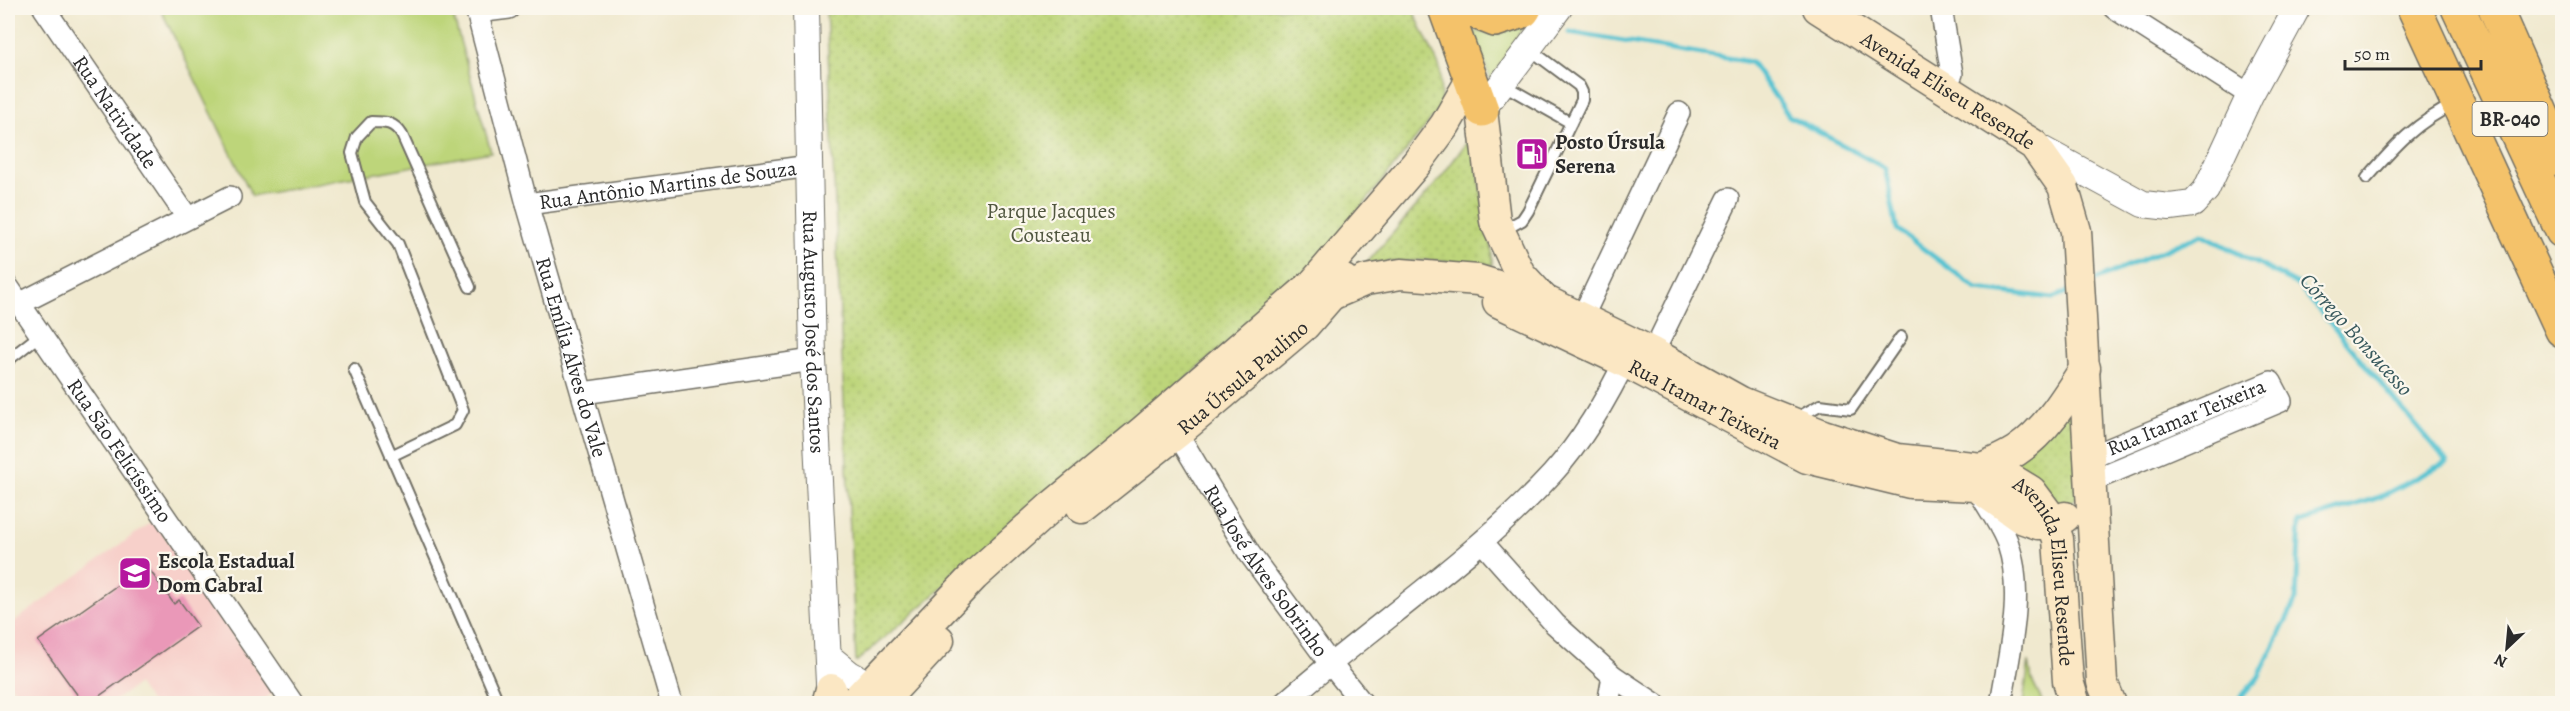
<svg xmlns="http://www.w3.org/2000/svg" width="2570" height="711" font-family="Alegreya,serif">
<defs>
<pattern id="park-dots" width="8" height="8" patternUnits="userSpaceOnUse" patternTransform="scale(1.5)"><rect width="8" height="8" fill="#bdd57a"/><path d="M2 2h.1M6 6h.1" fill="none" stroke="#a3b76a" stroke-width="1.8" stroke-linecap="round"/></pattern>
</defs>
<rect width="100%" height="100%" fill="#fbf7ec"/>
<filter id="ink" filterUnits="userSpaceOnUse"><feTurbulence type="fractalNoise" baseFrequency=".0167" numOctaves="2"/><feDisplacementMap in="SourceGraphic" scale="12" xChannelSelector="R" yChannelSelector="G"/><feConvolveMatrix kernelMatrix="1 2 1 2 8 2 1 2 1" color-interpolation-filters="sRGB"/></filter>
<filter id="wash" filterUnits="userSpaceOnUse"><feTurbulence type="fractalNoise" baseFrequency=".008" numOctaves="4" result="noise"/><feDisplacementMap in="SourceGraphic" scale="24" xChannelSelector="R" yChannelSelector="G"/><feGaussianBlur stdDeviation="1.35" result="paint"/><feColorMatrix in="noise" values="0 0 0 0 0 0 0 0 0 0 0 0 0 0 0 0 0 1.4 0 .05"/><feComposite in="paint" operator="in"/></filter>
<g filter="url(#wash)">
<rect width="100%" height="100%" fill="#f0e9cf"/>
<path fill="#f7d0ca" d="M154,520L273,693L258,703H151L138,684L111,703H27L8,682V626Z"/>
<path fill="#bdd57a" stroke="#748052" stroke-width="1.5" d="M160,8H451L491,152L252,196Z
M1525,24L1491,81L1473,31L1498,34Z
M2029,662L2032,680L2043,703H2023Z"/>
<path fill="url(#park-dots)" stroke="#748052" stroke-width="1.5" d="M826,8H1412L1440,68L1441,107L1310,272L856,662Z
M1472,135L1492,251V265L1430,260L1367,263L1439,180Z
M2074,405L2079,495L2070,503L2055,509L2006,462Z"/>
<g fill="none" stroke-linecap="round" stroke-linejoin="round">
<path stroke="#57c3d1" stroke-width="5" d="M1569,32L1751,62L1789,116L1885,168L1897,229L1977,289L2053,298L2071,290
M2088,283L2202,234L2298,285L2447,462L2380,497L2300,522L2296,600L2258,678L2235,704"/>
</g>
<g id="blocks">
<path fill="#ea98b8" d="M146,565L174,604L179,600L198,626L88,704H84L38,641Z"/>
</g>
</g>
<g filter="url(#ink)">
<use href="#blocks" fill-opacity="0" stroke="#706e64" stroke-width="1.5"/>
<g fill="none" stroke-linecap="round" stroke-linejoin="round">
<defs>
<path id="service" d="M1502,84L1571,123
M2367,178C2395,146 2416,122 2455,104
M1502,231L1522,220L1528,211L1582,100V92L1579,86L1528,48
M8,360L40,335
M354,369L499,704
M1793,420L1820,405L1851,409L1901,337
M391,456L455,425L463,410L398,244L365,202L352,153L357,137L371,122C386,122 394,122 402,135L470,287"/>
<g id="minor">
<path id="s1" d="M44,8L187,217"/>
<path id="s2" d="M476,8L527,204L672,704"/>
<path d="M1941,8L1952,74L1945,86"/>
<path d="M2114,8L2250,95"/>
<path d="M477,12L509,8"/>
<path id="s3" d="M527,204L810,166"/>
<path id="s4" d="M8,287L293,704"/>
<path d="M19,304L230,197"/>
<path d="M1582,318L1679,113"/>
<path d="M1653,353L1728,199"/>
<path d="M583,393L813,360"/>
<path id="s5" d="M1177,433L1249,553L1329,662L1363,704"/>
<path id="s6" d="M2090,457L2271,382L2281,401L2091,481"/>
<path d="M1979,491C1988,508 2002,526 2008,544C2025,594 2009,653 2001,704"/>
<path d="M1483,543L1555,624L1613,676L1655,704"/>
<path d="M1283,704C1371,626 1472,561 1552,474C1584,439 1610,393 1630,351"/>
<path d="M1608,704L1613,676"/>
</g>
<g id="tertiary">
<path id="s7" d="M806,8L813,360L829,683L834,704"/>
<path d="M1482,110L1559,8"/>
<path d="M2034,145L2143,204L2170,207L2193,204L2206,190L2250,95L2297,8"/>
<path d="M828,656L850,674L885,693"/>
</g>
<g id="secondary">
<path id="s8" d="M1818,8L2034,145L2063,186L2076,231L2102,682L2111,704"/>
<path d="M1482,110L1495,221L1520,274L1544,300"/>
<path id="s9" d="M1331,295L1366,280L1401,274L1478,280L1544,300L1653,353L1741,402L1823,435L1897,459L1982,468L2008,477L2031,491L2049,515L2058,539L2068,681L2075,704"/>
<path id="s10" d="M1498,302L1625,362L1807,458L1910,483L1976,486L2021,518L2038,524H2053L2065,517"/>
<path d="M1982,468C1993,463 2005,458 2016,451C2046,431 2066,398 2085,368"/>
<path id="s11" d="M1082,508L1177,433L1305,325L1344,280"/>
<path d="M827,704L831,689"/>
<path d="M852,704L974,576L1052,506L1143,431L1313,284L1416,164L1445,125L1471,80"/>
<path d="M880,704L939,640"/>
</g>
<path id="primary" d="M1445,8L1482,110
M1465,8L1495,20L1523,11L1525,8
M2414,8L2562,330"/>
<path id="motorway" d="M2458,8L2562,231
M2495,8L2562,160"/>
</defs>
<use href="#service" stroke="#706e64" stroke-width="14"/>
<use href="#minor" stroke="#706e64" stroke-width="24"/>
<use href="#tertiary" stroke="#706e64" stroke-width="28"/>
<use href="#secondary" stroke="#706e64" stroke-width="33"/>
<use href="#primary" stroke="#706e64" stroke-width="36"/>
<use href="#motorway" stroke="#706e64" stroke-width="36"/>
<use href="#service" stroke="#fff" stroke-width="10"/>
<use href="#minor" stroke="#fff" stroke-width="21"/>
<use href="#tertiary" stroke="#fff" stroke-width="26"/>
<use href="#secondary" stroke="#fbe7c3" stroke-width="30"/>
<use href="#primary" stroke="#f4c26a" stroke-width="33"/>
<use href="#motorway" stroke="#f4c26a" stroke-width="33"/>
</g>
</g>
<defs>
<symbol id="fuel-square" viewBox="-11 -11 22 22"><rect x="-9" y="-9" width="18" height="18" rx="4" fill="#b5179e" stroke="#fbf7ec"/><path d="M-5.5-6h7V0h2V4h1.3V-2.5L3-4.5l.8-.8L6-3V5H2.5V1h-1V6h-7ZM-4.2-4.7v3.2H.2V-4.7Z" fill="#fff"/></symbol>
<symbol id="school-square" viewBox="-11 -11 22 22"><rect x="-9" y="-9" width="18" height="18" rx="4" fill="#b5179e" stroke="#fbf7ec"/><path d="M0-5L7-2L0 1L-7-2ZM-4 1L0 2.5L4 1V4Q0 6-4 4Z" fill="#fff"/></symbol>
</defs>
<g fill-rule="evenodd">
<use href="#fuel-square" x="1513" y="135" width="38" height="38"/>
<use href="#school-square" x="116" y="554" width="38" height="38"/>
</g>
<g text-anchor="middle" stroke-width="4.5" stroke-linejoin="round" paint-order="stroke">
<rect fill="#fbf7ec" stroke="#696865" stroke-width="1.5" x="2472.5" y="102" width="75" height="34" rx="4.5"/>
<g font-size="20" font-weight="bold" fill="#2b2b2b">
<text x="2510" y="126">BR-040</text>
</g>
<g font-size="21" fill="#2b2b2b" stroke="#fbf7ec">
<text dy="7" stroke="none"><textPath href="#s8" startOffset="154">Avenida Eliseu Resende</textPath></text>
<text dy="7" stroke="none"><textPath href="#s1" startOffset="126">Rua Natividade</textPath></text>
<text dy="7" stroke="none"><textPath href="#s3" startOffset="142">Rua Antônio Martins de Souza</textPath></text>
<text dy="7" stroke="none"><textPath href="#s7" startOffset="324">Rua Augusto José dos Santos</textPath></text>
<text dy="7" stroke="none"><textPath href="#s2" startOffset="362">Rua Emília Alves do Vale</textPath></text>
<text dy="7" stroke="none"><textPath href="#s11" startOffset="207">Rua Úrsula Paulino</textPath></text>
<text dy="7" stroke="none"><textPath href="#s10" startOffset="231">Rua Itamar Teixeira</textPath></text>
<text dy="7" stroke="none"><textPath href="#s6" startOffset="104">Rua Itamar Teixeira</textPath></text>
<text dy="7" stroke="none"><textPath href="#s4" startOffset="198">Rua São Felicíssimo</textPath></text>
<text dy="7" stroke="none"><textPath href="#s5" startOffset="164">Rua José Alves Sobrinho</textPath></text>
<text dy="7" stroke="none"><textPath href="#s9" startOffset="830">Avenida Eliseu Resende</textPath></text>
</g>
<g font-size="21" font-weight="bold" fill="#2b2b2b" stroke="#fbf7ec" text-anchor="start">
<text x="1555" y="149">Posto Úrsula<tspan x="1555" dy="24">Serena</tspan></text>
<text x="158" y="568">Escola Estadual<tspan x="158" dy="24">Dom Cabral</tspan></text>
</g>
<g font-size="21" fill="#50563f" stroke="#fbf7ec">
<text x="1051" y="218">Parque Jacques<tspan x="1051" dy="24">Cousteau</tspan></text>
</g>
<g font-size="22" font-style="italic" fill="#38595d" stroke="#fbf7ec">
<text transform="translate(2357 334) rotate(48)" y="8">Córrego Bonsucesso</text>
</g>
</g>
<rect width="2570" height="711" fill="none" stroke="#fbf7ec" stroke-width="30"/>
<g transform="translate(2507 648) rotate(206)" stroke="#fbf7ec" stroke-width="4.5" paint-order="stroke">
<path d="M0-4.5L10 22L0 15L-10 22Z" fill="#2b2b2b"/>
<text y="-9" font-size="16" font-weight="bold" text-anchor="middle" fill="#2b2b2b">N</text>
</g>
<path d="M2345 60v9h136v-9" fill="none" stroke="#2b2b2b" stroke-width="3"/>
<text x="2354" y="60" font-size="18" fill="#2b2b2b" stroke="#fbf7ec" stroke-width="4.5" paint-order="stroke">50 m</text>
</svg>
